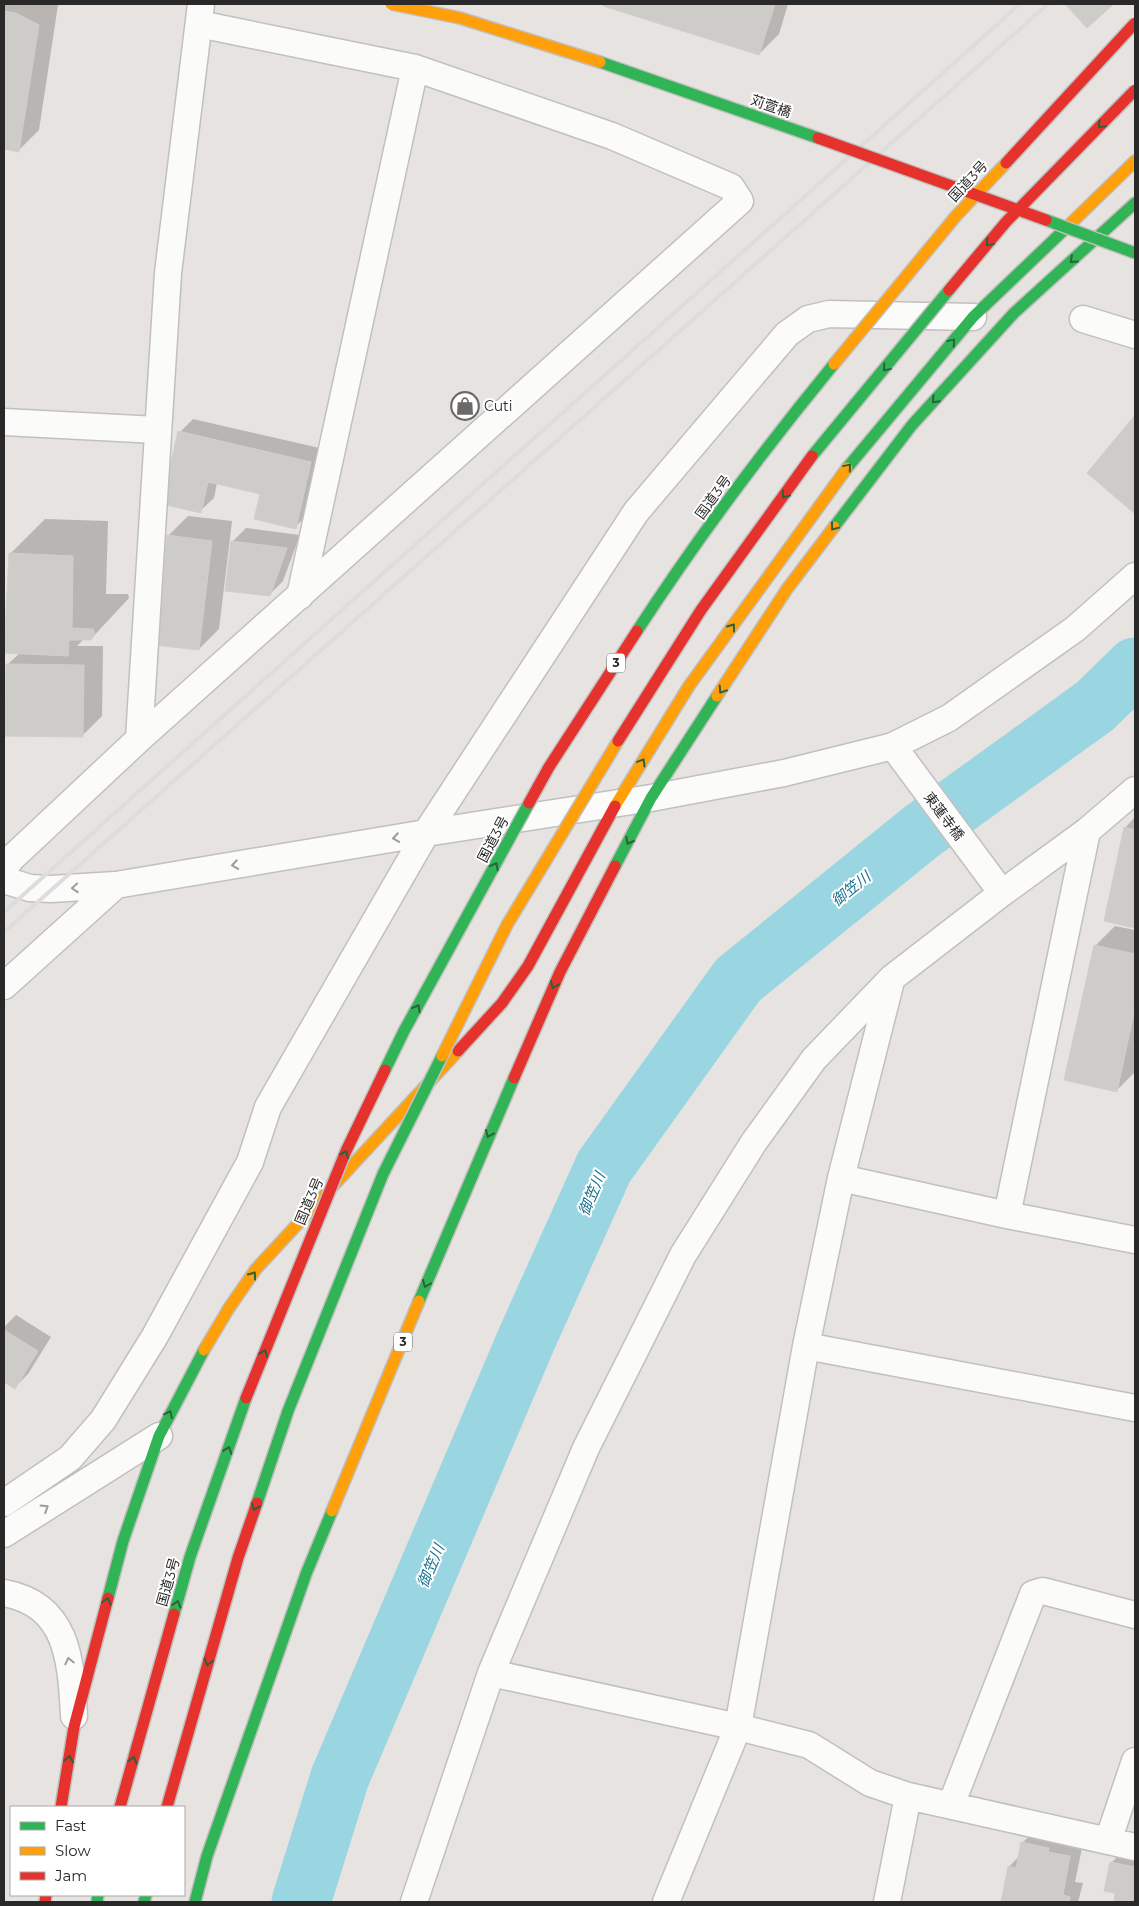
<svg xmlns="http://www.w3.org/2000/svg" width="1139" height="1906" font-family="Montserrat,'Noto Sans JP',sans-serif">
<rect width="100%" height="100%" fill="#e6e3e0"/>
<path fill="#0003" d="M4,4H55L58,5L39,130L19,150L4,148Z
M605,4H788L779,34L759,54Z
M1135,417V512L1089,473Z
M193,419L324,449L309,514L295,527L262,493L217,483L214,498L200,511L180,432Z
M188,516L232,521L219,629L199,649L168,536Z
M45,519L108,521L106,594H128L129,598L91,639H84L77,646H103L102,716L82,736L7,665L20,653L10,554Z
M246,528L300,535L283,581L270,594L232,542Z
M1135,817V927L1105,920L1125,828Z
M1115,926L1135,930V1072L1116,1091L1095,946Z
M16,1315L51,1337L28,1374L15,1387L4,1380V1327Z
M1036,1830L1083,1843L1075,1882L1083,1883L1078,1902H1002L1009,1867L1020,1855L1022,1843Z
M1125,1849L1135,1852V1902H1115L1117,1892L1111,1863Z"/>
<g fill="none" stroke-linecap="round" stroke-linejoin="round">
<path stroke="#99d6e2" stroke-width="59" d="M301,1902L340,1777L527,1338L604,1167L738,980L922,831L1095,706L1135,667"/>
</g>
<path fill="#ceccc9" stroke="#d1cfcc" d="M604,4H775L759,55L603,6Z
M1065,4H1114L1087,28Z
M4,11L16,13L39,25L19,152L4,149Z
M1135,415V514L1087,473Z
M178,431L311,462L296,529L254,519L260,494L208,482L201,513L162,504Z
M167,535L212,541L199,650L154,645Z
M231,541L287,548L270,596L225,591Z
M9,553L73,556L72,628L93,629L95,634L91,640H69L68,656L4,653Z
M6,664L84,665L83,737L4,736Z
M1124,827L1135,830V928L1104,921Z
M1094,945L1135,954V1008L1117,1092L1064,1080Z
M4,1330L38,1351L15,1389L4,1382Z
M1021,1842L1049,1848L1048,1852L1070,1856L1063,1895L1070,1897L1069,1902H1001L1008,1866L1016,1868Z
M1110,1862L1135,1867V1902H1114L1115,1893L1104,1891Z"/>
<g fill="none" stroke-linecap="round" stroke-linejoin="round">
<defs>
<path id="street" d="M1083,319L1135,335
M4,422L157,430
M300,596L415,68
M139,739L168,273L201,4
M893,746L1002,893
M4,868L12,858L139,739L740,201L731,187L612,136L415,68L199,24
M4,880L30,888L51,889L116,885L426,833L651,798L784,773L893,746L949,718L1075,629L1135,576
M4,986L116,885
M841,1178L1007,1215L1135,1240
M1007,1215L1087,831
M806,1346L1135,1408
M4,1503L70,1458L103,1420L155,1336L250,1162L268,1107L426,833L636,512L787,334L808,319L829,314L973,317
M4,1534L159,1436
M4,1593C69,1605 71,1662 74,1716
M491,1673L738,1727L809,1745L870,1783L908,1796L1135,1847
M951,1805L1033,1594L1043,1591L1135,1615
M1108,1841L1135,1761
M414,1902L491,1673L586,1448L683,1255L754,1142L814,1059L892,978L1002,893L1087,831L1135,790
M666,1902L738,1727L806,1346L841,1178L891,981
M887,1902L908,1796"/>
<path id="fast" d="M847,468L973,317L1065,229
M834,527L912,425L1014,313L1135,203
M615,866L651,798L717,696
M419,1301L514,1078
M257,1503L288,1411
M108,1598L123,1541L159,1436L204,1350
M174,1614L190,1557L246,1398
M97,1902L98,1895
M144,1902L146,1895
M195,1902L207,1856L306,1574L332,1511"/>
<path id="slow" d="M1065,229L1135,161
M717,696L787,589L834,527
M615,806L689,686L847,468
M204,1350L229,1308L256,1269L458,1051
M332,1511L419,1301"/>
<path id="jam" d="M458,1051L502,1003L528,966L615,806
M514,1078L560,972L615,866
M61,1807L74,1727L108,1598
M120,1807L174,1614
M167,1807L238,1558L257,1503
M45,1902L46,1895"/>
</defs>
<use href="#street" stroke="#c1c0c1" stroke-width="29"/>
<use href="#fast" stroke="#bfbebd" stroke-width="14"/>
<use href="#slow" stroke="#bfbebd" stroke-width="14"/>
<use href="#jam" stroke="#bfbebd" stroke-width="14"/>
<use href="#street" stroke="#fbfbfa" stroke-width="26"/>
<use href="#fast" stroke="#30b455" stroke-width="11"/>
<use href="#slow" stroke="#ff9f0a" stroke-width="11"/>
<use href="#jam" stroke="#e5322d" stroke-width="11"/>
<path stroke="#ddddde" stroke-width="4" d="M4,912L1020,4
M4,932L1048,4"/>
<defs>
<path id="fast-bridge" d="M600,62L818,138
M1046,220L1135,253
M812,456L949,290
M637,631C697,539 765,448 834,364
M385,1070L404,1031L529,803
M288,1411L383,1174L442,1056"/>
<path id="slow-bridge" d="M391,4L460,18L600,62
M834,364L956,216L1006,163
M442,1056L507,925L618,741"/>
<path id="jam-bridge" d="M818,138L1046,220
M1006,163L1135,23
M949,290L1006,222L1135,90
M618,741L701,610L812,456
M529,803L549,767L637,631
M246,1398L346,1151L385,1070"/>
</defs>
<use href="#fast-bridge" stroke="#c1c0c1" stroke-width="14" stroke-linecap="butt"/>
<use href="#slow-bridge" stroke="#c1c0c1" stroke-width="14" stroke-linecap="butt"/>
<use href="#jam-bridge" stroke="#c1c0c1" stroke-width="14" stroke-linecap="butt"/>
<use href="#fast-bridge" stroke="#30b455" stroke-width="11"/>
<use href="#slow-bridge" stroke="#ff9f0a" stroke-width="11"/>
<use href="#jam-bridge" stroke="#e5322d" stroke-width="11"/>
</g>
<defs><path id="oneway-chevron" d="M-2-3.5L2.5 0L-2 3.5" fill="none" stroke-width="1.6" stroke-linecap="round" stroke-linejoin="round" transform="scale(1.25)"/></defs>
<g stroke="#2c613b">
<use href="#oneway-chevron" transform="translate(1101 125) rotate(134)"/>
<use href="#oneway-chevron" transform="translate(989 243) rotate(130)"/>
<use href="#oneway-chevron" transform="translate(1073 260) rotate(138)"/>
<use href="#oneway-chevron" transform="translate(952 342) rotate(-50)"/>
<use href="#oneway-chevron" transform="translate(886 368) rotate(130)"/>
<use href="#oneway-chevron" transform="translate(935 400) rotate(133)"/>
<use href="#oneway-chevron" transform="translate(848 467) rotate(-50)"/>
<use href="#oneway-chevron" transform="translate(785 495) rotate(126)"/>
<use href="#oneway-chevron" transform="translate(834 527) rotate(127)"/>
<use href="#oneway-chevron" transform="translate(732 627) rotate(-54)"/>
<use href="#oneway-chevron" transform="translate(722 690) rotate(123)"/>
<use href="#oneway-chevron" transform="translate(642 762) rotate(-59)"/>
<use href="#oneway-chevron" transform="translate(629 841) rotate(118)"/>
<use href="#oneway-chevron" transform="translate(495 866) rotate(-62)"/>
<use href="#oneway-chevron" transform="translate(554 985) rotate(113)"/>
<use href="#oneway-chevron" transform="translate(417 1008) rotate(-61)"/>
<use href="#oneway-chevron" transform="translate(489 1134) rotate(113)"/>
<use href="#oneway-chevron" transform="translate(345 1154) rotate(-66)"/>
<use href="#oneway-chevron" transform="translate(253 1275) rotate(-54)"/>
<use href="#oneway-chevron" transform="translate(426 1284) rotate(113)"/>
<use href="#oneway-chevron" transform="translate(264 1353) rotate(-68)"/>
<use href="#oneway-chevron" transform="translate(169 1414) rotate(-64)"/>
<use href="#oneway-chevron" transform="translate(228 1450) rotate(-71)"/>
<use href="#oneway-chevron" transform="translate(255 1507) rotate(109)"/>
<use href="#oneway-chevron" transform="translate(107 1601) rotate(-75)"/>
<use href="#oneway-chevron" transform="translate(177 1604) rotate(-74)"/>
<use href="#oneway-chevron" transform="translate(208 1662) rotate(106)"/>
<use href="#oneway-chevron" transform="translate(69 1759) rotate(-80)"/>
<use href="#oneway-chevron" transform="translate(133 1760) rotate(-74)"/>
</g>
<g stroke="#9c9c9c">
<use href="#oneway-chevron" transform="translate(396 838) rotate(171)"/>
<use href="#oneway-chevron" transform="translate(235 865) rotate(171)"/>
<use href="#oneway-chevron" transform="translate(75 888) rotate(176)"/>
<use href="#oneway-chevron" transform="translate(45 1508) rotate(-32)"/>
<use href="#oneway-chevron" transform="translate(69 1661) rotate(-103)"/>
</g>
<defs>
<symbol id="shop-ring" viewBox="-11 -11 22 22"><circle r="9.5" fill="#fff" stroke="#6b6a69" stroke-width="1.5"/><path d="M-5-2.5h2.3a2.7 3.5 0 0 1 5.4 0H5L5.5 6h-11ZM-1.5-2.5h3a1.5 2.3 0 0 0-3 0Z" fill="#6b6a69"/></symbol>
</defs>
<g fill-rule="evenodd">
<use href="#shop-ring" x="449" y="390" width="32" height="32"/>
</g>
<g text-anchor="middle" stroke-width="4" stroke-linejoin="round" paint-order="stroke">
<g fill="#fff" stroke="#696969" stroke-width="1">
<rect x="607" y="653.5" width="18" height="19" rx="4"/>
<rect x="394" y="1332.5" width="18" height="19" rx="4"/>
</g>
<g font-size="12" font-weight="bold" fill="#292929">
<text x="616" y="667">3</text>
<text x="403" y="1346">3</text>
</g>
<g font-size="14" fill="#292929" stroke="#fff">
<text transform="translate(771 106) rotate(19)" y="5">苅萱橋</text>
<text transform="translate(968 181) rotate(-47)" y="5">国道3号</text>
<text transform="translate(713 497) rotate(-54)" y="5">国道3号</text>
<text transform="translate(944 816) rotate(53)" y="5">東蓮寺橋</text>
<text transform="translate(493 839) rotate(-62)" y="5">国道3号</text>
<text transform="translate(309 1201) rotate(-67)" y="5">国道3号</text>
<text transform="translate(168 1582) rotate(-74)" y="5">国道3号</text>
</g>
<g font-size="14" fill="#292929" stroke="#fff" text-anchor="start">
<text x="484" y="411">Cuti</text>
</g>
<g font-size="15" font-style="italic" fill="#19708e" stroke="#fff">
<text transform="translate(851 889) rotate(-39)" y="5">御笠川</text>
<text transform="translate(592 1194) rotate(-67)" y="5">御笠川</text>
<text transform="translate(431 1566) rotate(-67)" y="5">御笠川</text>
</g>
</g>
<rect width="1139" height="1906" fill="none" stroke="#292929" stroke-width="10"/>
<rect x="10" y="1806" width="175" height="90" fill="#ffffff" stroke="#a9a9a9"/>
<rect x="20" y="1822" width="25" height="8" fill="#30b455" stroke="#a9a9a9"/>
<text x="55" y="1831" font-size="15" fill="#292929">Fast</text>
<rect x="20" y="1847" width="25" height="8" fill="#ff9f0a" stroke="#a9a9a9"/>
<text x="55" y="1856" font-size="15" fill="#292929">Slow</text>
<rect x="20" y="1872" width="25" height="8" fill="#e5322d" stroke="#a9a9a9"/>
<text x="55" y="1881" font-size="15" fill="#292929">Jam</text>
</svg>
